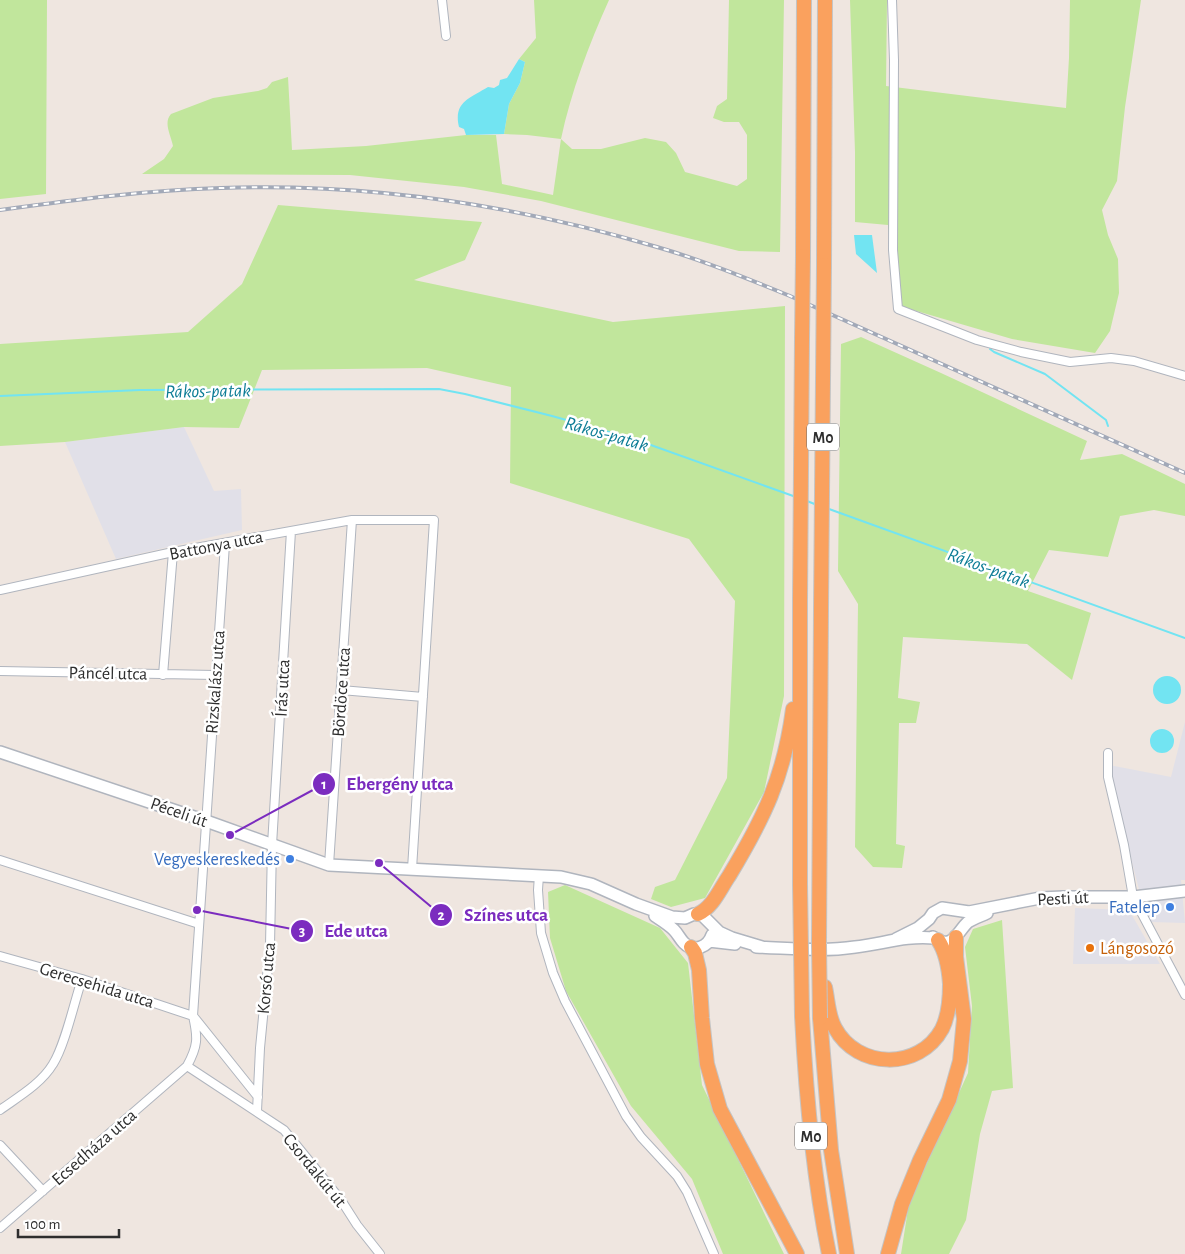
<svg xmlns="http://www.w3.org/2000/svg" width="1185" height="1254" font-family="'Alegreya Sans',sans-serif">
<rect width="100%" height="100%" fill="#efe6e0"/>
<path fill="#e1e0e8" d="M184,427L214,491L241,489L242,530L116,559L65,442Z
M1185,722V880H1181L1185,923L1151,922L1144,909L1112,784L1109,765L1171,777Z
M1075,908L1129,910L1160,964H1073Z"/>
<path fill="#c1e69c" d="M0,0H47L46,194L0,199Z
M534,0H609C589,44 571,92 561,139L572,149H601L645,138L666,142L676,153L685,172L737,186L747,179V135L739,122H724L713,118L717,106L727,99L729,0H784L780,252L739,251L541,201L464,187L350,175L142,174L164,159L173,146C171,135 163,123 171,114L213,98L258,91L267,88L272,82L288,77L292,150L366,146L466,135H496L502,184L553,195L561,139L527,135L504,134L509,104L520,83L525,62L519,59L536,38Z
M850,0H887L886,86L1066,108L1069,58L1070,0H1141L1125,107L1117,181L1102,210L1108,235L1118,259L1119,293L1110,331L1095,353L1012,339L896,305L888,225L855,222V152Z
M278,205L482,222L465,260L414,280L613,322L785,306L784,696L764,792L705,898L671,907L651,899L655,887L675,880L727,778L735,601L689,539L510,483L511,387L427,368L262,370L239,428L184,427L65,442L0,446V344L188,332L242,284Z
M861,337L941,373L1087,441L1080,460L1122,454L1185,484V516L1154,510L1120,516L1108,557L1049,550L1028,591L1091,613L1072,680L1027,644L903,637L898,698L920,702L916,723H899L896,844L905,846L902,868L873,867L855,847L858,604L838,571L841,344Z
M565,885L660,928L688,963L702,1085L784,1254H723L692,1179L631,1106L566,991L550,938L548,892Z
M1002,920L1013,1088L992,1091L980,1134L966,1220L949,1254H901L909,1203L968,1073L972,1006L965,947L973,929Z"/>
<path fill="#72e4f2" d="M519,59L525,62L520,83L509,104L504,134L466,135L464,129L459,127C453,102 470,98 488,87L494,88L499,85L500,80L507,78Z
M854,235H872L877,273L856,254Z
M1153 690a14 14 0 1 1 28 0a14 14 0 1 1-28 0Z
M1150 741a12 12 0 1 1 24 0a12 12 0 1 1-24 0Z"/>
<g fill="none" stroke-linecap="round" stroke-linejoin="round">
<path stroke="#72e4f2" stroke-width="2" d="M990,349L994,352L1045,374L1106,420L1108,426
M0,396L140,390L439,389L465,394L552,416L634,439L796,497
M807,501L817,505
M829,509L1185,638"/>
<defs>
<path id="minor" d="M442,0L446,36
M892,0L894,60L893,250L898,309L977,340L1021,352L1070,362L1111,358L1134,361L1185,376
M0,590L173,552L352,520H434L412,869
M0,671L215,675
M163,675L173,552
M341,690L423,697
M1108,753V777L1124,845L1133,897L1185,995
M0,860L199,924
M329,865L352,520
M539,875L538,890L541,933L553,973L565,1001L626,1116L641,1137L677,1176L687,1192L714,1254
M0,956L82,979L193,1016
M194,1017L258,1097
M187,1066L284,1130L341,1200L357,1225L380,1254
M0,1110C18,1097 41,1084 53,1064C65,1045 74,1003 82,979
M257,1111L260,1048L270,945L272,845L291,531
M0,1145L43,1191
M0,1228L187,1066C198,1046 198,1038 193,1016L225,544"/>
<path id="secondary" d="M0,752L206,821L329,865L561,877L591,884L636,904L672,917L685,918L694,914L703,916L719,932L732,938L762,947
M655,916C661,920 668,924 674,930C678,934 680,939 684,943C694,953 708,947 712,935
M933,937C952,952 957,932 968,922C974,918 981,916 987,913
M896,939L918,928L929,919L933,913L942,908L969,912L1040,898L1063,897H1133L1185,891
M709,941L735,944
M756,947C789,948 822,952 855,947C882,944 907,935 934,938"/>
<path id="trunk" d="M803,256L804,0
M824,265L825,0
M800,884V601L802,339
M698,914C713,907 720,889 729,876C764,818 784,777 793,709
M819,944L821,609
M691,947L695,953L699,970L702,1018L707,1064L720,1109L797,1254
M825,987C828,1001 828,1016 835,1028C857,1069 919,1071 942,1029C949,1015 950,999 950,984C949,969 946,952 938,940
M802,1016C806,1096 813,1176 829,1254
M820,1018L831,1150L847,1254
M888,1254L902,1204L920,1160L949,1100L960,1061L964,1019L956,957V937"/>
</defs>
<use href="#minor" stroke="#b0b5be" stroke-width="10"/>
<use href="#secondary" stroke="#b0b5be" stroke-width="14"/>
<use href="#trunk" stroke="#c4c4c4" stroke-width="16"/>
<use href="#minor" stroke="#fff" stroke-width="8"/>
<use href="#secondary" stroke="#fff" stroke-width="11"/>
<use href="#trunk" stroke="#faa15e" stroke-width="14"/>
<defs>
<path id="rail" d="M0,210C73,200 147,190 221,188C368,183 516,205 657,247C702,260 746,278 790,296L1185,473"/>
</defs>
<use href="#rail" stroke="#a2a9b8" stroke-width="4"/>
<use href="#rail" stroke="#fff" stroke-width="2" stroke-dasharray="5.5" stroke-linecap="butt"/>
<defs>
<path id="trunk-bridge" d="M802,339L803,256
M821,609L824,265
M800,884L802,1016
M819,944L820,1018"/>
</defs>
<use href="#trunk-bridge" stroke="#c4c4c4" stroke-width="16" stroke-linecap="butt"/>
<use href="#trunk-bridge" stroke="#faa15e" stroke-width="14"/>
</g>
<g fill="#3f7fe0" stroke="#fff" stroke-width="2">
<circle cx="290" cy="859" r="5"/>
<circle cx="1170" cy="907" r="5"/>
</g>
<circle fill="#e8710a" stroke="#fff" stroke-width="2" cx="1090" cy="948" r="5"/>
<g text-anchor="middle" stroke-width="5" stroke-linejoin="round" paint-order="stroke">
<g fill="#fff" stroke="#6d6d6d" stroke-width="1">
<rect x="807" y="423.5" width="32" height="27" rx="4"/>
<rect x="795" y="1122.5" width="32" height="27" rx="4"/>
</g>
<g font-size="16" font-weight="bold" fill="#2e2e2e">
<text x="823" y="443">M0</text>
<text x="811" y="1142">M0</text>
</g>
<g font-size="18" fill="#2e2e2e" stroke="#fff">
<text transform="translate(216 545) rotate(-11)" y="6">Battonya utca</text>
<text transform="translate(108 673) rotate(1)" y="6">Páncél utca</text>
<text transform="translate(215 682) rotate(-86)" y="6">Rizskalász utca</text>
<text transform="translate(282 688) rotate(-87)" y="6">Írás utca</text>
<text transform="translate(341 692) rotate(-86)" y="6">Bördöce utca</text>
<text transform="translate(179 812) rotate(19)" y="6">Péceli út</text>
<text transform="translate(1063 898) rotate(-3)" y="6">Pesti út</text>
<text transform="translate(266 978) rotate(-85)" y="6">Korsó utca</text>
<text transform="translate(97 985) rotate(17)" y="6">Gerecsehida utca</text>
<text transform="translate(94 1147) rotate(-41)" y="6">Ecsedháza utca</text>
<text transform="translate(315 1170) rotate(51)" y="6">Csordakút út</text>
</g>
<g font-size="18" fill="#366cbe" stroke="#fff" text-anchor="end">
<text x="280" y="865">Vegyeskereskedés</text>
<text x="1160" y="913">Fatelep</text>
</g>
<g font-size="18" fill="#c56008" stroke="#fff" text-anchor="start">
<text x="1100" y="954">Lángosozó</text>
</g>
<g font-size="19" font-style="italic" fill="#0c7c95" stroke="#fff">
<text transform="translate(208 390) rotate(-1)" y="7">Rákos-patak</text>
<text transform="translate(607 433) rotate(16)" y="7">Rákos-patak</text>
<text transform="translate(989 567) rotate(20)" y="7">Rákos-patak</text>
</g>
</g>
<path fill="none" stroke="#7b2cbf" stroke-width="2" d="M230 835L324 784M379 863L441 915M197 910L302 931"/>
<g fill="#7b2cbf" stroke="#fff" stroke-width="2">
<circle cx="230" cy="835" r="5"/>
<circle cx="379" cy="863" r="5"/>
<circle cx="197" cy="910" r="5"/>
<circle cx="324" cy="784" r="12"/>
<circle cx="441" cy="915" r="12"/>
<circle cx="302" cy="931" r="12"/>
</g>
<g font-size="15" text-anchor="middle" font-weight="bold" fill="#fff">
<text x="324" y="789">1</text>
<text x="441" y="920">2</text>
<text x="302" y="936">3</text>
</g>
<g font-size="19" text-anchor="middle" font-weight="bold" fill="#7b2cbf" stroke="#fff" stroke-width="5" stroke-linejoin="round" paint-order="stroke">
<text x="400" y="790">Ebergény utca</text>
<text x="506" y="921">Színes utca</text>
<text x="356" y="937">Ede utca</text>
</g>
<path d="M18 1229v8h101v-8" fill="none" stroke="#2e2e2e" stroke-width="2.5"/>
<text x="25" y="1229" font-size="15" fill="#2e2e2e" stroke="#ffffff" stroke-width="4" paint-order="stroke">100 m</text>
</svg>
